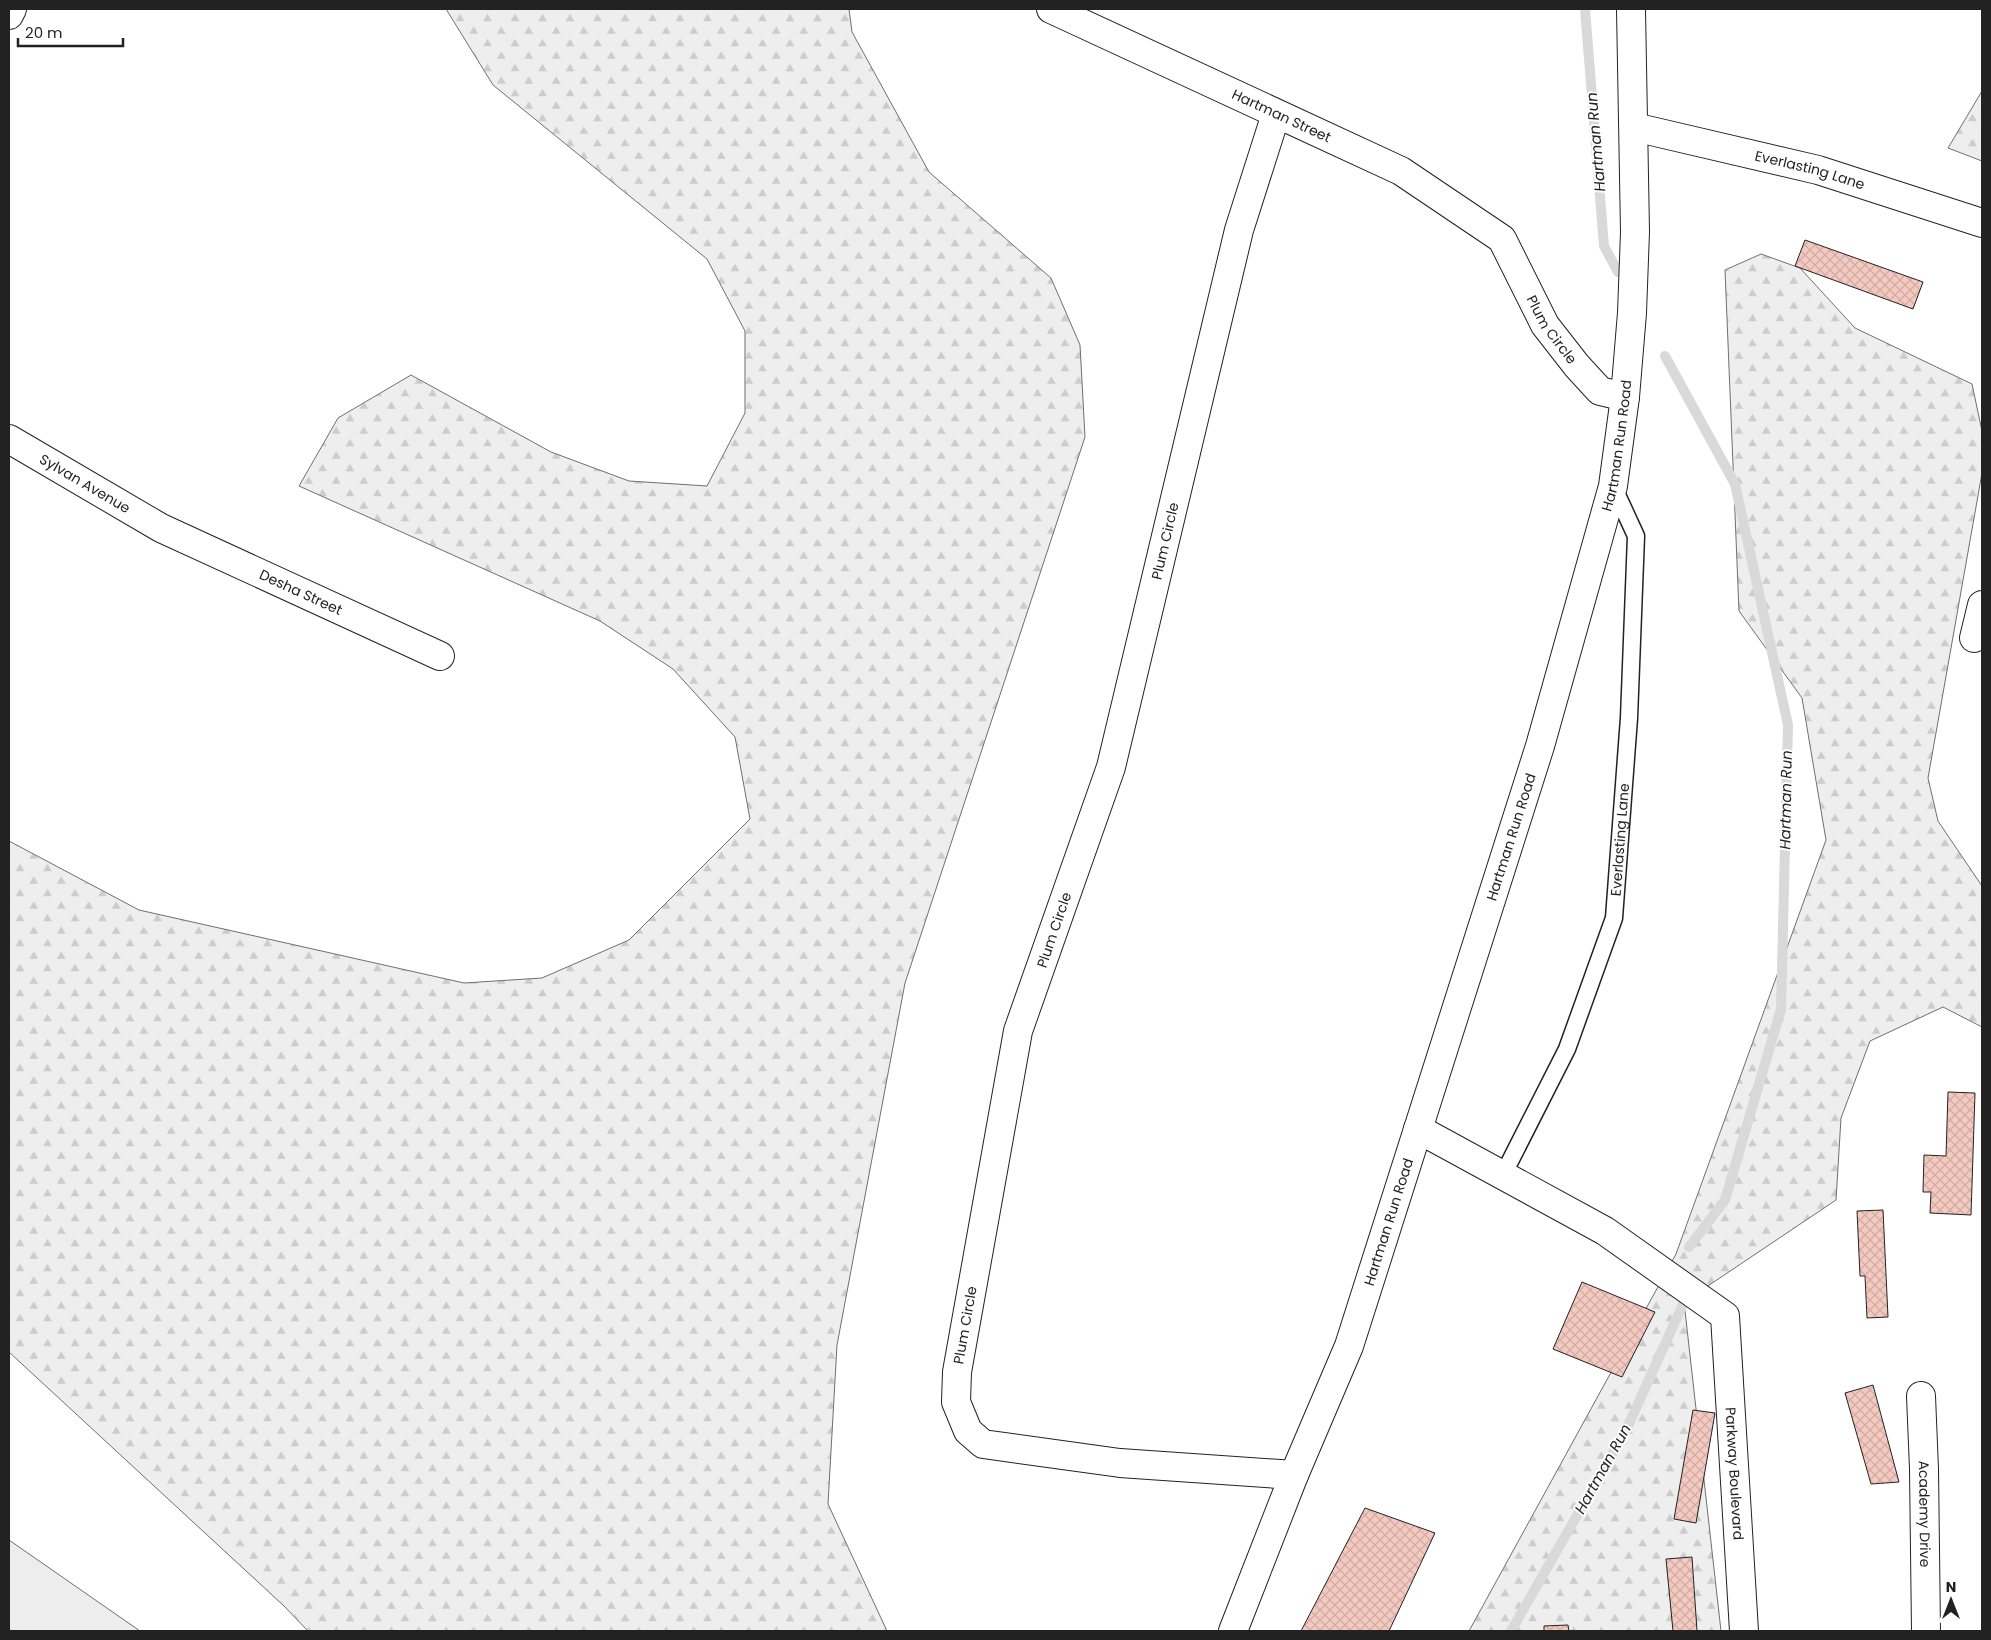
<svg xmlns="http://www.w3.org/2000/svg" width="1991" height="1640" font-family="Poppins,sans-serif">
<defs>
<pattern id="forest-firs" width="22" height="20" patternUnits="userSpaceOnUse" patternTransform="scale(1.25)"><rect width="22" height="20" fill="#eee"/><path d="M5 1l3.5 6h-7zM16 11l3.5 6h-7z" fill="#ccc"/></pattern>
<pattern id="building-cross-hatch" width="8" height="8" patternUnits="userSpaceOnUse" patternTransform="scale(1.25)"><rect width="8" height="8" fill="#f3c9c0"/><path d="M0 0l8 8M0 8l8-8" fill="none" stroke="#d0aca5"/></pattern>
</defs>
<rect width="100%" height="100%" fill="#fff"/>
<path fill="url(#forest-firs)" stroke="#6f6f6f" d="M446,9H849L852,32L929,172L1051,278L1080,345L1085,437L905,983L837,1345L828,1504L887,1631H308L284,1606L9,1352V841L139,910L464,983L542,978L629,940L750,819L735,737L673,669L600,621L299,486L338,418L411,375L551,452L629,481L707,486L745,413V331L707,259L493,85Z
M1982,91V161L1948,148Z
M1761,254L1800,268L1855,328L1972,384L1982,431V473L1928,778L1938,821L1982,886V1027L1943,1007L1870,1041L1841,1118L1836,1200L1684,1302L1721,1631H1469L1676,1254L1826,840L1802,698L1739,611L1725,270Z"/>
<path fill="#ededed" stroke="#6f6f6f" d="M9,1540L140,1631H9Z"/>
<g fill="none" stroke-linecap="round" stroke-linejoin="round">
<path stroke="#d9d9d9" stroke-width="10" d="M1585,9L1604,246L1618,272
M1665,356L1735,484L1788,725L1781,1009L1725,1200L1689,1247
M1511,1631L1627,1428L1684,1302"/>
</g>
<path fill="url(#building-cross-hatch)" stroke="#222" d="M1805,240L1923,282L1913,309L1795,266Z
M1948,1092L1975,1093L1971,1215L1930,1213L1931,1192H1923L1924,1155L1946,1156Z
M1883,1210L1888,1317L1867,1318L1865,1276H1860L1857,1211Z
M1582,1282L1655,1312L1622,1377L1553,1349Z
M1873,1385L1899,1482L1871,1484L1845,1393Z
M1693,1410L1715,1413L1696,1523L1674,1519Z
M1365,1508L1435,1533L1389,1631H1301Z
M1692,1557L1697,1631H1673L1666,1559Z
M1568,1625L1569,1631H1544V1626Z"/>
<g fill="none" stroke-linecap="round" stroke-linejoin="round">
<defs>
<g id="service">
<path id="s1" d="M1503,1175L1567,1049L1614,918L1629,718L1636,536L1613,486"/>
</g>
<g id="minor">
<path id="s2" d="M1051,9L1401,171L1502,239L1545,325L1577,366L1600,391L1625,397"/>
<path d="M9,15L12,9"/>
<path d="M1276,114L1239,230L1111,767L1018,1031L957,1372L956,1402L968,1431L983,1444L1120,1463L1294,1475"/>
<path id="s3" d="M1634,127L1818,170L1982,223"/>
<path id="s4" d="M9,439L161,528L440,656"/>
<path d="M1974,638L1982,605"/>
<path id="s5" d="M1418,1129L1605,1231L1725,1316L1744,1631"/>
<path id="s6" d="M1921,1396L1924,1469L1926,1631"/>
</g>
<g id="secondary">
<path id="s7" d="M1233,1631L1294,1475L1349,1346L1540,746L1613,486L1625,397L1632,313L1635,232L1631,9"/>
</g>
</defs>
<use href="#service" stroke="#222" stroke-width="19"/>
<use href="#minor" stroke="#222" stroke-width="30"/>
<use href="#secondary" stroke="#222" stroke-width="30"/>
<use href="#service" stroke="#fff" stroke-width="16"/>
<use href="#minor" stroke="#fff" stroke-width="28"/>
<use href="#secondary" stroke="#fff" stroke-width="28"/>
</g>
<g text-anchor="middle" stroke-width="4" stroke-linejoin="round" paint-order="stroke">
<g font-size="14" fill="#222" stroke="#fff">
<text dy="5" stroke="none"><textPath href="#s2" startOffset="254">Hartman Street</textPath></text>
<text dy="5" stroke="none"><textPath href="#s3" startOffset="181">Everlasting Lane</textPath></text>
<text dy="5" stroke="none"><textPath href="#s2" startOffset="611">Plum Circle</textPath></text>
<text dy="5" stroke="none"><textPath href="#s7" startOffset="1248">Hartman Run Road</textPath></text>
<text dy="5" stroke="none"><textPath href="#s4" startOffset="88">Sylvan Avenue</textPath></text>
<text transform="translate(1165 541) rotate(-77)" y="5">Plum Circle</text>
<text dy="5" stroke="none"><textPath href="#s4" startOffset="330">Desha Street</textPath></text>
<text dy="5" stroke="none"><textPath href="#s7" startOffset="842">Hartman Run Road</textPath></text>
<text dy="5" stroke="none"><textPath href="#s1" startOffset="359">Everlasting Lane</textPath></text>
<text transform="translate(1054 930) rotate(-71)" y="5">Plum Circle</text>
<text dy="5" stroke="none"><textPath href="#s7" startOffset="438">Hartman Run Road</textPath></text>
<text transform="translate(965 1325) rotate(-80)" y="5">Plum Circle</text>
<text dy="5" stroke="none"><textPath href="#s5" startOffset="518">Parkway Boulevard</textPath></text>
<text dy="5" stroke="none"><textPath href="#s6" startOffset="118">Academy Drive</textPath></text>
</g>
<g font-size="15" font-style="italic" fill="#222" stroke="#fff">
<text transform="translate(1596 142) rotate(-95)" y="5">Hartman Run</text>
<text transform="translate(1786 800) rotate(-89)" y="5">Hartman Run</text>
<text transform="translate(1603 1469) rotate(-61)" y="5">Hartman Run</text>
</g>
</g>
<rect width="1991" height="1640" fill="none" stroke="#222222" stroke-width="20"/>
<g transform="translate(1951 1600)" stroke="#ffffff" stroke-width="4" paint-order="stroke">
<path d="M0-4L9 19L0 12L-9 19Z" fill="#222222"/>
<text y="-8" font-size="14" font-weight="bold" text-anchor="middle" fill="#222222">N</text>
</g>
<path d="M18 38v8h105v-8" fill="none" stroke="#222222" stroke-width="2.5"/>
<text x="25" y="38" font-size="15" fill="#222222" stroke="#ffffff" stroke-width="4" paint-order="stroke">20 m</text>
</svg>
